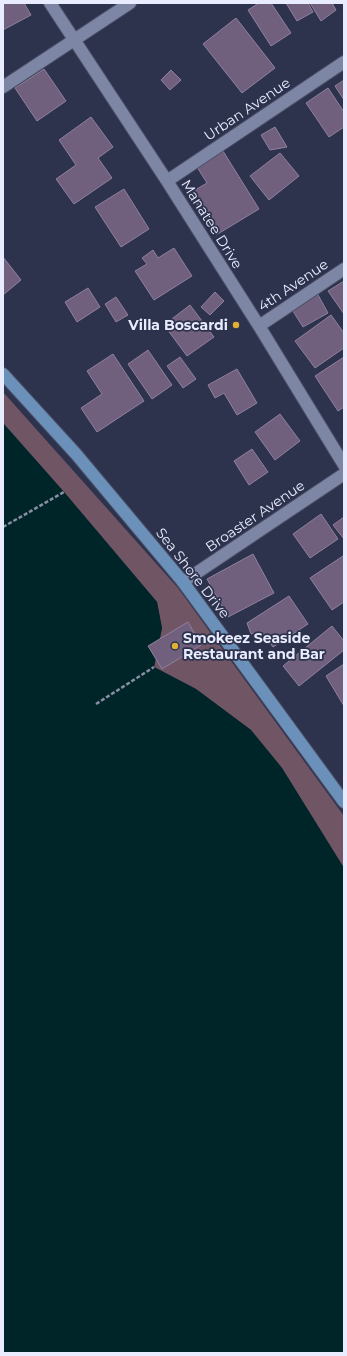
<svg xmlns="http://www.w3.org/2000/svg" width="347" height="1356" font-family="Montserrat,sans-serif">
<rect width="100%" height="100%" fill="#2d324d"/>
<path fill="#705565" d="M3,392L178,588L344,816V868L282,768L251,730L196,689L154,667L162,628L157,602L64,492L3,423Z"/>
<path fill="#002529" d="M3,423L64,492L157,602L162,628L154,667L196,689L251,730L282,768L344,868V1353H3Z"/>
<path fill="#70607e" stroke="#90809f" d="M3,3H24L31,15L3,30Z
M259,3H271L291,33L271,46L248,10Z
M286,3H308L313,12L297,21Z
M310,3H332L336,10L321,21Z
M236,18L275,68L242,93L203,44Z
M44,69L66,101L37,121L15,88Z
M171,70L181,80L170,90L161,80Z
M344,80V100L335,86Z
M328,88L344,112V127L329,137L306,103Z
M91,117L113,147L98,158L112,178L74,204L56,179L76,165L59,140Z
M275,127L287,147L270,150L261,135Z
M223,151L259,209L216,235L190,193L207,183L197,167Z
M280,153L299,176L269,200L250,176Z
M124,189L149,229L121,247L95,207Z
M174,248L192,276L154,300L135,271L147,264L142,258L153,250L158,258Z
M3,257L21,280L3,295Z
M344,281V314L328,291Z
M88,288L100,307L77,322L65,302Z
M215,292L224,301L210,315L201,307Z
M317,293L328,313L303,327L291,308Z
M116,297L128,315L116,322L105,304Z
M190,305L214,337L187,356L164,325Z
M331,315L344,333V348L315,368L295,341Z
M148,350L172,385L152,399L128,364Z
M113,354L144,401L97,432L81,408L102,394L87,371Z
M180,357L196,379L183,388L167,366Z
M344,357V407L338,411L315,376Z
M237,369L257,403L237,415L224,393L215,398L208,385Z
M280,414L300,441L275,460L255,432Z
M252,449L268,472L249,485L234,461Z
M321,514L338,539L310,558L293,534Z
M344,517V539L333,525Z
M253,554L274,593L228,617L207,579Z
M343,556L344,558V602L332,610L310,578Z
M289,596L308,624L273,647L261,631L251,634L247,623Z
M188,622L201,645L162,669L148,646Z
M332,626L344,641V650L299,686L283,666Z
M344,664V706L326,676Z"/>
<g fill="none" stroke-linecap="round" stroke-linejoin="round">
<defs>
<path id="street" d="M50,3L167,181L259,326L344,465
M3,87L130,3
M167,181L344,62
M259,326L344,269
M183,582L344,474"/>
<path id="secondary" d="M3,374L76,454L183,582L344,802"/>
</defs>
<use href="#street" stroke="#4c5068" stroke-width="14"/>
<use href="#secondary" stroke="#4c5068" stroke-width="14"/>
<path stroke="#898ea4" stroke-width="2.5" stroke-dasharray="4 2" stroke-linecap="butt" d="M3,527L64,492
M96,704L154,667"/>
<use href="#street" stroke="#7e86a5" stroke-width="12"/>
<use href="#secondary" stroke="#6b91ba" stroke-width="12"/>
</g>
<g fill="#e0b034" stroke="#2d324d" stroke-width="1.5">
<circle cx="236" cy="325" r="4"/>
<circle cx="175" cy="646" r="4"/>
</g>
<g text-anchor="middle" stroke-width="3.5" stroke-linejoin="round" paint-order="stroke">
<g font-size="14" fill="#e8ecfe" stroke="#2d324d">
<text transform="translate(247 109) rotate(-34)" y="5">Urban Avenue</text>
<text transform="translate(212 224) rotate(58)" y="5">Manatee Drive</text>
<text transform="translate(293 285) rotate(-34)" y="5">4th Avenue</text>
<text transform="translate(255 516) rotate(-34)" y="5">Broaster Avenue</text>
<text transform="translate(193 573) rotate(52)" y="5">Sea Shore Drive</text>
</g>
<g font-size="14" font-weight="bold" fill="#e8ecfe" stroke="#2d324d" text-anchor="end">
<text x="228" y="330">Villa Boscardi</text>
<text x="183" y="643" text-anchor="start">Smokeez Seaside<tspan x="183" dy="16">Restaurant and Bar</tspan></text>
</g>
</g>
<rect width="347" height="1356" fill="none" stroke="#e8ecfe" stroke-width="8"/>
</svg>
